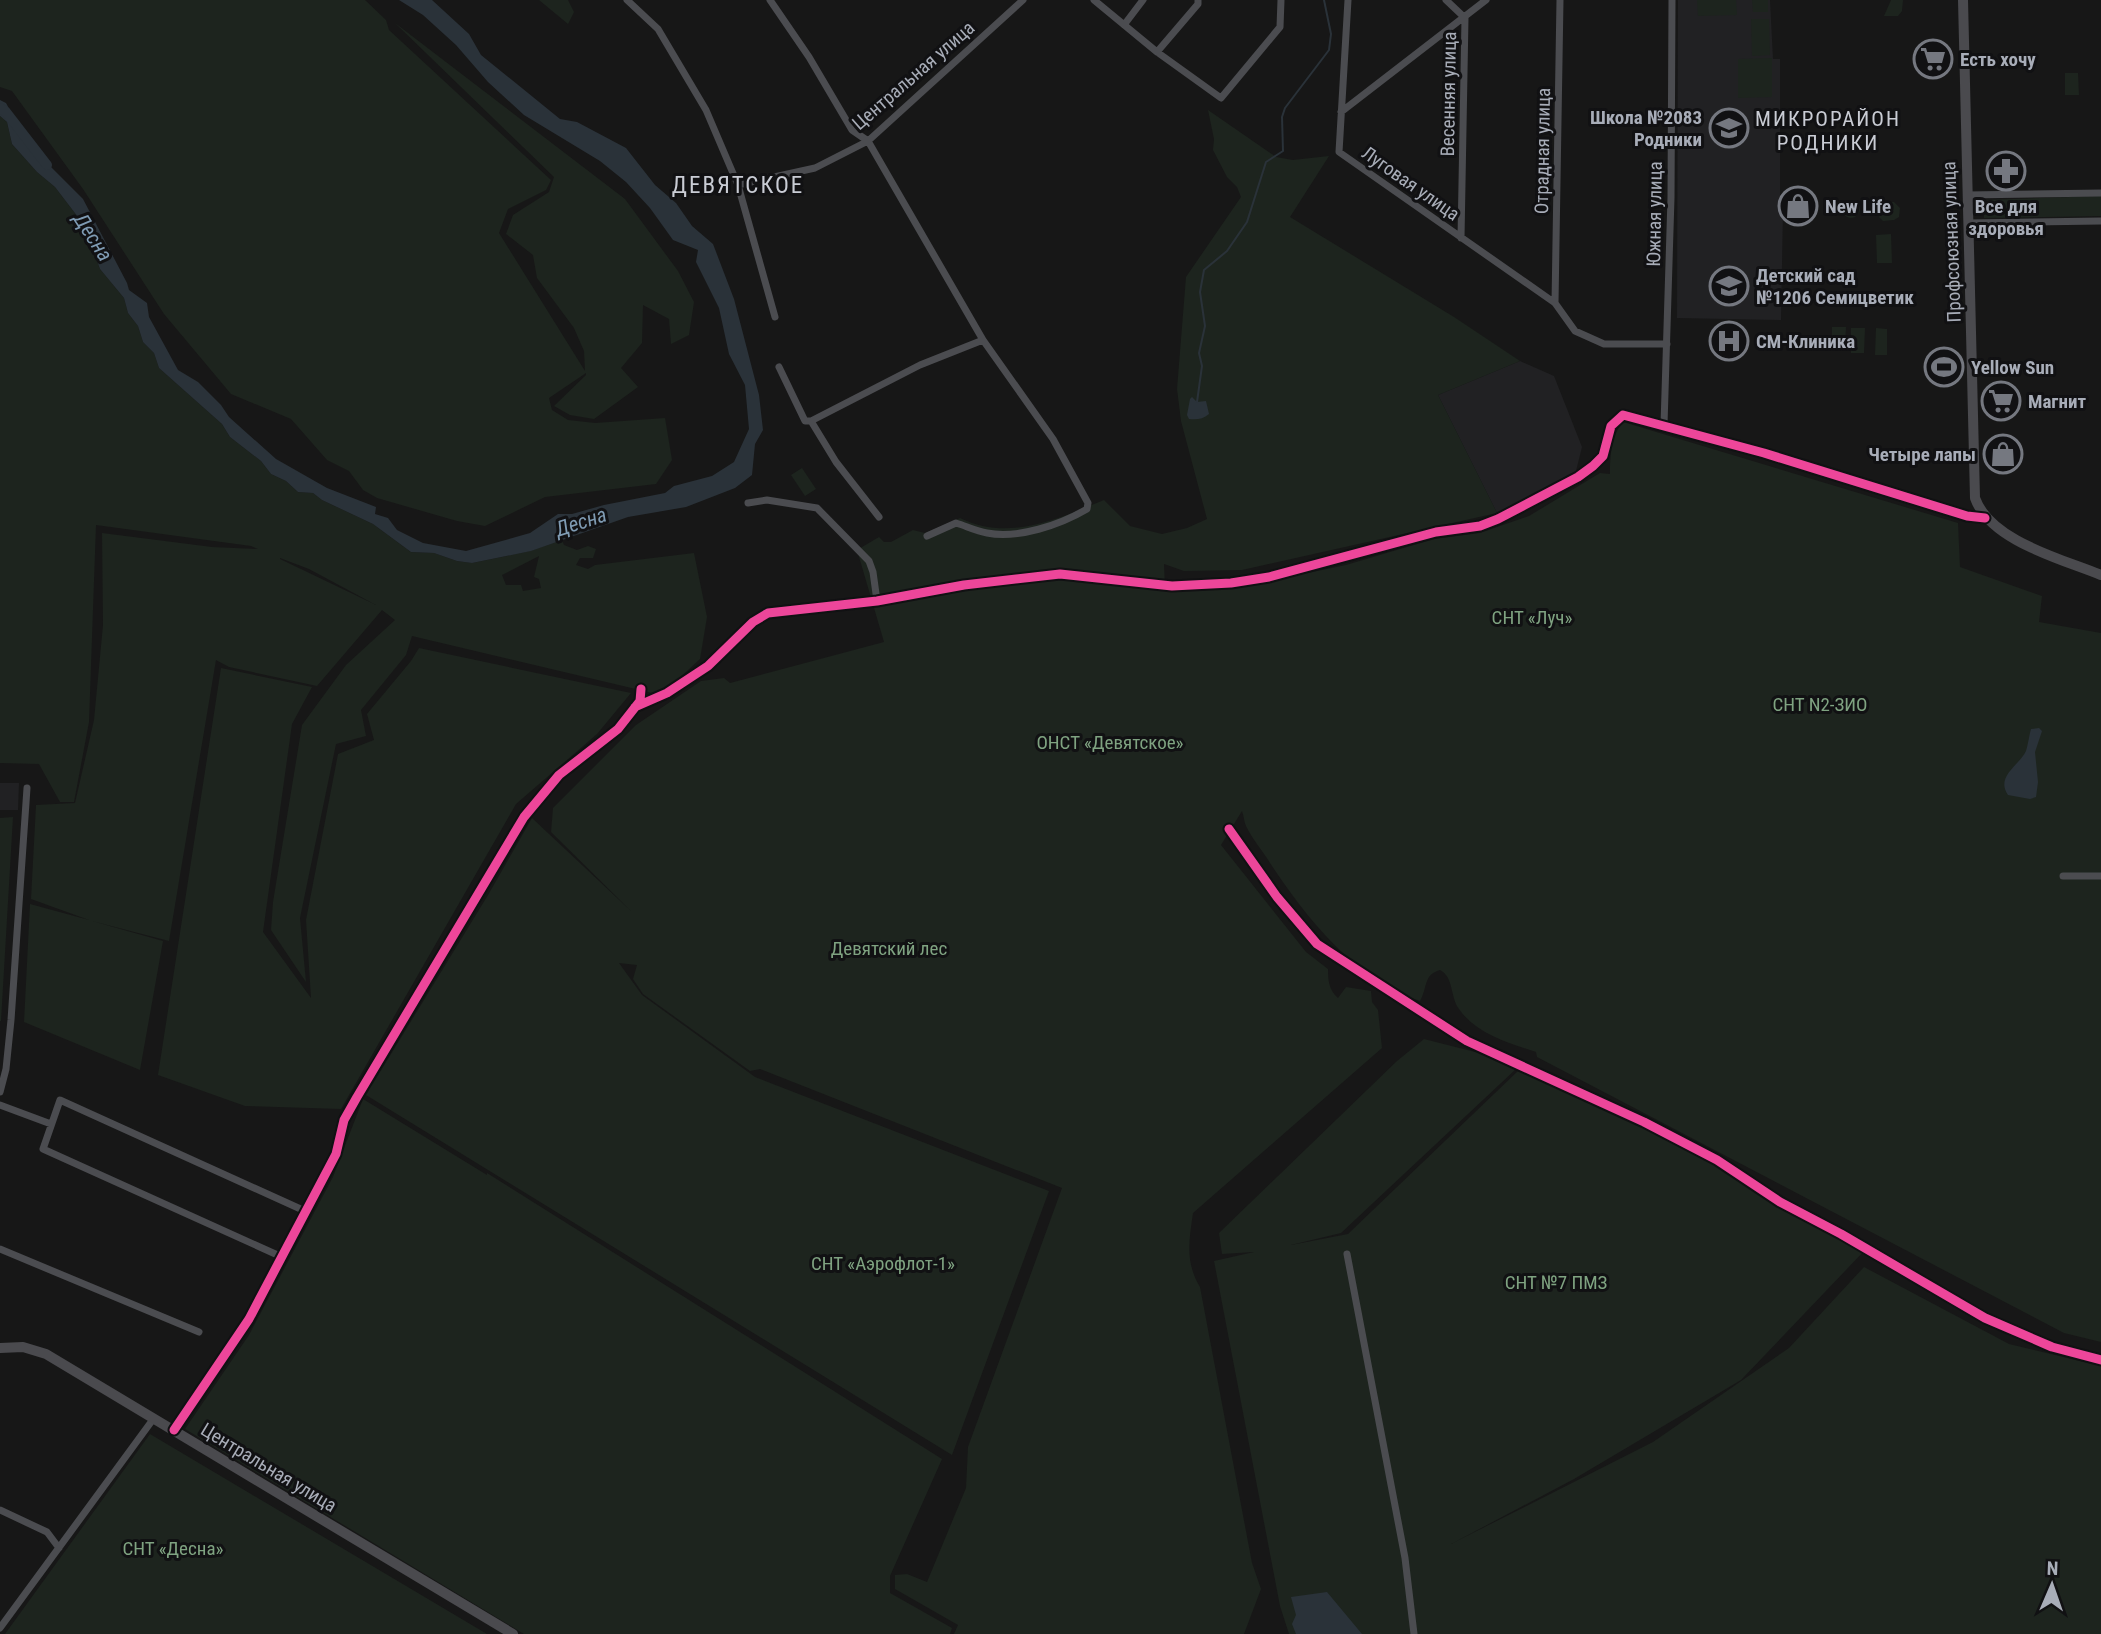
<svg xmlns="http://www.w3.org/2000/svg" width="2101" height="1634" font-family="'Roboto Condensed',sans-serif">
<rect width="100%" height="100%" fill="#171717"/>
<path fill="#212123" d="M1678,0H1770L1773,59H1780V202L1783,209L1781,320L1677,318Z
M1520,361L1554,376L1582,447L1576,471L1497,513L1438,395Z
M0,783H19L18,810H0Z"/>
<path fill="#1d241e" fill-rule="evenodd" d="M0,0H365L386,20L389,30L551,180L546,190L508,209L499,233L585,371L584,351L574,328L537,278L533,255L506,234L513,215L549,192L554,177L395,23L625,199L678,271L694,302L689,335L671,344L669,319L643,305L642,343L621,368L638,387L594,419L570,415L554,406L586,375V373L549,398L552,410L568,420L595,423L665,418L672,460L656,484L545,497L485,526L457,521L377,498L363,490L349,471L327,460L291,419L231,394L164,314L83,189L12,91L0,87Z
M539,0H568L574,12L568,24Z
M1697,0H1736L1737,15L1698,16Z
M1752,0H1768V12H1753Z
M1891,0H1903L1902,11L1898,16H1884Z
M1751,19H1769L1770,55L1752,56Z
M1772,58V97L1738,98V59Z
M2065,73H2078L2079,95H2065Z
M1208,110L1276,157L1293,160L1329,156L1290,217L1454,317L1520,361L1438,395L1497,513L1242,570L1184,571L1164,564L1165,589L1254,584L1346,565L1434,539L1480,533L1529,516L1600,473L1610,474C1610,457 1611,436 1623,422L1958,523L1960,567L2042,596L2039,622L2101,633V1342L2064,1333L1537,1057L1536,1052C1509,1043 1476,1034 1459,1009C1450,997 1454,977 1440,970C1423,975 1428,987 1420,1001C1354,978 1307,919 1270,863C1263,851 1252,839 1246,826C1244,822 1244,816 1242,811L1221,845L1306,952L1328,969C1328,981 1329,990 1338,998L1346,987L1371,991L1372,1002L1378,1010L1382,1048L1193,1213C1189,1241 1185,1262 1200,1287L1252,1563L1261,1589L1244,1634H954L958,1625L895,1589V1575L907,1574L927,1582L966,1488L968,1447L1062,1188L760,1069L750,1071L643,994L633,979L637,965L619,963L642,995L755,1077L1049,1191L952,1455L366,1095L488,895L532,818L632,912L551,832L553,808L636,725L701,681L724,678L730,683L884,642L857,550L879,537L884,542H891L913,530L925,533L960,518C1009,542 1057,519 1104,500L1130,526L1162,534L1187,528L1207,519L1181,421L1177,389L1186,277L1241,197L1237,187L1227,177L1213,150L1214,139Z
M0,116L7,122L12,144L37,172L55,187L84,225L100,269L124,298L128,313L138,326L143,342L154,353L159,368L222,424L230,437L261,461L271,474L286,481L298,492L313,493L322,500L373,524L411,552L434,553L457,561L472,563L530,551L562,540L564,545L577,550L588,546L596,549L593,558H580L576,565L588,569L595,565L694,553L707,617L700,659L661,695L412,636L406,655L361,710L366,736L336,744L300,918L306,982L271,930L273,902L302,725L346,665L395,620L382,610L317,686L229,667L216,660L169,941L92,921L163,941L140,1070L24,1022L30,904L89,920L31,899L36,805L75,803L94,720L103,625L102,533L212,547L258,549L251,546L96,525L89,722L74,802H60L39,764L0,763ZM539,556L534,577L539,579L541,588L523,591L521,585H506L502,575ZM280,558L309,569L376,605L280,559Z
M2101,196V216L1984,218V200Z
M1842 209a9 9 0 1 1 18 0a9 9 0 1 1-18 0Z
M1894,202L1900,208L1899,217L1894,220L1883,221L1879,217C1884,210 1882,202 1894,202Z
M1891,234L1892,263H1877L1876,235Z
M1832,327H1846L1845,346L1832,345Z
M1851,328H1865L1864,353H1851Z
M1876,328L1887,329V355H1875Z
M802,468L816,489L805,496L791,475Z
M419,648L631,693L597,734L516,804L341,1109L245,1106L158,1075L221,668L312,687L292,724L263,932L311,998L306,920L338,754L374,740L367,714L411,661Z
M13,817L1,1021H0V818Z
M1424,1039L1483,1054L1516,1069L1341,1233L1291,1245L1348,1234L1519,1070L1694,1148L1866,1249L1741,1380L1574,1479L1451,1544L1653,1442L1789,1348L1864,1267L2009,1344L2101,1366V1634H1289L1280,1606L1214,1261L1254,1252L1222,1254L1219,1233L1397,1061Z
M363,1099L487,1175V1173L942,1459L890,1576V1593L952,1628L950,1634H524L185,1429L249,1335L333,1177Z
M150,1434L487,1634H5Z"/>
<path fill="#2a3239" d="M399,0H432L469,34L481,55L560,119L577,122L626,148L655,185L676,203L692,226L713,244L734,299L759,395L763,430L755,444L752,475L735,488L686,507L628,517L531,551L472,563L457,561L434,553L411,552L373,524L322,500L313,493L298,492L286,481L271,474L261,461L230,437L222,424L159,368L154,353L143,342L138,326L128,313L124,298L100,269L84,225L55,187L37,172L12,144L7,122L0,116V100L6,103L29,145L83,199L127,283L129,290L147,303L149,317L178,370L198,382L221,405L229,417L276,459L327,488L376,507L375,514L388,518L397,530L423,543L466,551L530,533L558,514H572L604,505L665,493L674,486L712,476L734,462L749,429L745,385L729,354L719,308L696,262L698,250L673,240L650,208L626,182L600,161L524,115L488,82L456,45L423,15Z
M1192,397L1197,402L1206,401L1209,414C1203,419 1197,420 1189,419L1187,415L1190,399Z
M2039,728L2042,731L2035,752L2038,782L2036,797L2030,799L2008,795C1995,776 2020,765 2026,751C2028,745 2029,736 2031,729Z
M1327,1592L1362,1634H1296L1292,1624L1296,1615L1291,1597Z"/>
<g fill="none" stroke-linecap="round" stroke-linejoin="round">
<path stroke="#2a3239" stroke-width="2" d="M1197,402L1202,366L1199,353L1205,326L1200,292L1204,270L1227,251L1247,222L1266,162L1283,151L1282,117L1285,108L1329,50L1331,34L1324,0"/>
<path stroke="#2a3239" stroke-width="10" d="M0,108L6,112L47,165"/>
<path stroke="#4b4c50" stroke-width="7" d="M627,0L658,29L706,110L738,185L775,317
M770,0L809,57L852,130L868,141L983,340L920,365L811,421L836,462L879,517
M1094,0L1157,52L1221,98L1280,27L1281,0
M1348,0L1339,152L1555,303L1575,331L1604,344H1667
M1446,0L1465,18L1461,238
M1124,25L1143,0
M1157,52L1198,4V0
M1341,112L1486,0
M738,185L815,168L868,141L1023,0
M1967,195L2101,193
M1968,223L2101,221
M1555,303L1560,0
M779,367L805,421H811
M1664,425L1671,198L1672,0
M748,503L767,500L817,508L869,561L873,572L877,601
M927,536L956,523C966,526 976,531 987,533C1018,539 1060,525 1087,509L1088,503L1053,439L983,340
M635,707L667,693L708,666L753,622L768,613L877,601L964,585L1060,574L1172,586L1231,583L1269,577L1436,532L1480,526L1498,519L1578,477L1593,466L1603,456L1611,426L1623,415L1764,453L1967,516L1985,518
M1229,829L1277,897L1317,944L1467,1041L1644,1122L1717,1160L1780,1202L1841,1234L1985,1318L2052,1347L2101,1360
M2063,876H2101
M0,1092L6,1069L11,1020L27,788
M0,1105L51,1124
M0,1249L199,1332
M1347,1254L1405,1558L1414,1634
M282,1257L43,1149L60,1100L305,1211
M174,1430L249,1319L336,1154L344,1120L357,1097L524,817L559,775L618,729L640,701L641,689
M0,1510L47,1532L59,1548
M0,1628L154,1418"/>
<path stroke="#4a4a4e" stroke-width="10" d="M1963,0L1975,498C1990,541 2062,559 2101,575
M0,1348L23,1347L46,1354L513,1634"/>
<defs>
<path id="cycleway" d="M635,707L667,693L708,666L753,622L768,613L877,601L964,585L1060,574L1172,586L1231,583L1269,577L1436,532L1480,526L1498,519L1578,477L1593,466L1603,456L1611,426L1623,415L1764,453L1967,516L1985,518
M1229,829L1277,897L1317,944L1467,1041L1644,1122L1717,1160L1780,1202L1841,1234L1985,1318L2052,1347L2101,1360
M174,1430L249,1319L336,1154L344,1120L357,1097L524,817L559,775L618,729L640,701L641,689"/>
</defs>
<use href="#cycleway" stroke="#111113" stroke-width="13"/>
<use href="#cycleway" stroke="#ed469a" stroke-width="9"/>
</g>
<defs>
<symbol id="supermarket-ring" viewBox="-11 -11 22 22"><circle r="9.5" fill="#111113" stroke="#757880" stroke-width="1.5"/><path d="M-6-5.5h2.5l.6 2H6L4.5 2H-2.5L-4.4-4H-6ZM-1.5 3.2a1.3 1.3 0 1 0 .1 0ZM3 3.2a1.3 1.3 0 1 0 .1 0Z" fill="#757880"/></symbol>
<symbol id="school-ring" viewBox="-11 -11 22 22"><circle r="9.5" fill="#111113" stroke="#757880" stroke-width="1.5"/><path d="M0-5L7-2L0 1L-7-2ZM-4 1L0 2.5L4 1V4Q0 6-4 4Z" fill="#757880"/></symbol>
<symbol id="pharmacy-ring" viewBox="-11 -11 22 22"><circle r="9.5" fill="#111113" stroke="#757880" stroke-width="1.5"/><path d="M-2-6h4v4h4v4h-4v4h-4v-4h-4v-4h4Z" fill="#757880"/></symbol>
<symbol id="shop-ring" viewBox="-11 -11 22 22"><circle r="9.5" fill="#111113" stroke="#757880" stroke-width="1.5"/><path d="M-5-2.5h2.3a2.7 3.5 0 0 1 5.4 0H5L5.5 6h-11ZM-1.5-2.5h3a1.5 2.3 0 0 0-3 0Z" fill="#757880"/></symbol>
<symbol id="hospital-ring" viewBox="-11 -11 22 22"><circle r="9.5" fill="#111113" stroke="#757880" stroke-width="1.5"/><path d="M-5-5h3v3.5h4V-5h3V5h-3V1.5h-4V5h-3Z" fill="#757880"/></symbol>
<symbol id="stadium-ring" viewBox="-11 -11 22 22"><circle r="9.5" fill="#111113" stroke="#757880" stroke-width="1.5"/><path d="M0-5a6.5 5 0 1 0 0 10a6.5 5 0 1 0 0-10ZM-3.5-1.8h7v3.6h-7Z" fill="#757880"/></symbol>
</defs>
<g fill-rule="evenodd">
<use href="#supermarket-ring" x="1911" y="37" width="44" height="44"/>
<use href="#school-ring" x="1707" y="106" width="44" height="44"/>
<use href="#pharmacy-ring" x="1984" y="149" width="44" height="44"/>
<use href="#shop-ring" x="1776" y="184" width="44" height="44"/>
<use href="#school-ring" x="1707" y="264" width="44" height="44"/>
<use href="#hospital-ring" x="1707" y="319" width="44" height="44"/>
<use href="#stadium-ring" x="1922" y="345" width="44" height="44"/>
<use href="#supermarket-ring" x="1979" y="379" width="44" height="44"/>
<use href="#shop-ring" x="1981" y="432" width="44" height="44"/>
</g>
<g text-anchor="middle" stroke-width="6" stroke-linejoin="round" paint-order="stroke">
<g font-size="19" font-weight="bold" fill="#a8adb8" stroke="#111113" text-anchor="start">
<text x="1960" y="66">Есть хочу</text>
<text x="1702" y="124" text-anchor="end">Школа №2083<tspan x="1702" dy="22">Родники</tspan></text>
<text x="1825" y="213">New Life</text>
<text x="2006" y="213" text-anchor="middle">Все для<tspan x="2006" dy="22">здоровья</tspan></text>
<text x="1756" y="282">Детский сад<tspan x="1756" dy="22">№1206 Семицветик</tspan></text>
<text x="1756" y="348">СМ-Клиника</text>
<text x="1971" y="374">Yellow Sun</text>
<text x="2028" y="408">Магнит</text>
<text x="1976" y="461" text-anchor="end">Четыре лапы</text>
</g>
<g font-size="19" fill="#a8adb8" stroke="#111113">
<text transform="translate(913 75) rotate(-41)" y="7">Центральная улица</text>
<text transform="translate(1448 94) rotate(-89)" y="7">Весенняя улица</text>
<text transform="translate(1542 151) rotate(-89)" y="7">Отрадная улица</text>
<text transform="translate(1411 183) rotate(35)" y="7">Луговая улица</text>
<text transform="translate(1654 214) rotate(-89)" y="7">Южная улица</text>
<text transform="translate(1951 242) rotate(-92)" y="7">Профсоюзная улица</text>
<text transform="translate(269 1467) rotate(31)" y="7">Центральная улица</text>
</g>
<g font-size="19" fill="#7fa381" stroke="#111113">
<text x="1532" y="624">СНТ «Луч»</text>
<text x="1820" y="711">СНТ N2-ЗИО</text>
<text x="1110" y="749">ОНСТ «Девятское»</text>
<text x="889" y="955">Девятский лес</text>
<text x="883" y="1270">СНТ «Аэрофлот-1»</text>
<text x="1556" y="1289">СНТ №7 ПМЗ</text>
<text x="173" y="1555">СНТ «Десна»</text>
</g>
<g font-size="21" letter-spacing="2" fill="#c9ccd4" stroke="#111113">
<text x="1828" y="126">МИКРОРАЙОН<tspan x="1828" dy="24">РОДНИКИ</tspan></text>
</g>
<g font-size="21" font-style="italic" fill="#7f9bb3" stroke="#111113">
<text transform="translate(93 237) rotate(57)" y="7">Десна</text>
<text transform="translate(581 522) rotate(-18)" y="7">Десна</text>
</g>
<g font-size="23" letter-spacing="2" fill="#c9ccd4" stroke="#111113">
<text x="738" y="193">ДЕВЯТСКОЕ</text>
</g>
</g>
<g transform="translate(2052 1585) rotate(2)" stroke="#111113" stroke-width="5" paint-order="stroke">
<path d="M0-5L12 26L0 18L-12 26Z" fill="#a8adb8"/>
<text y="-10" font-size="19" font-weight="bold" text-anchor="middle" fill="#a8adb8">N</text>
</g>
</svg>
